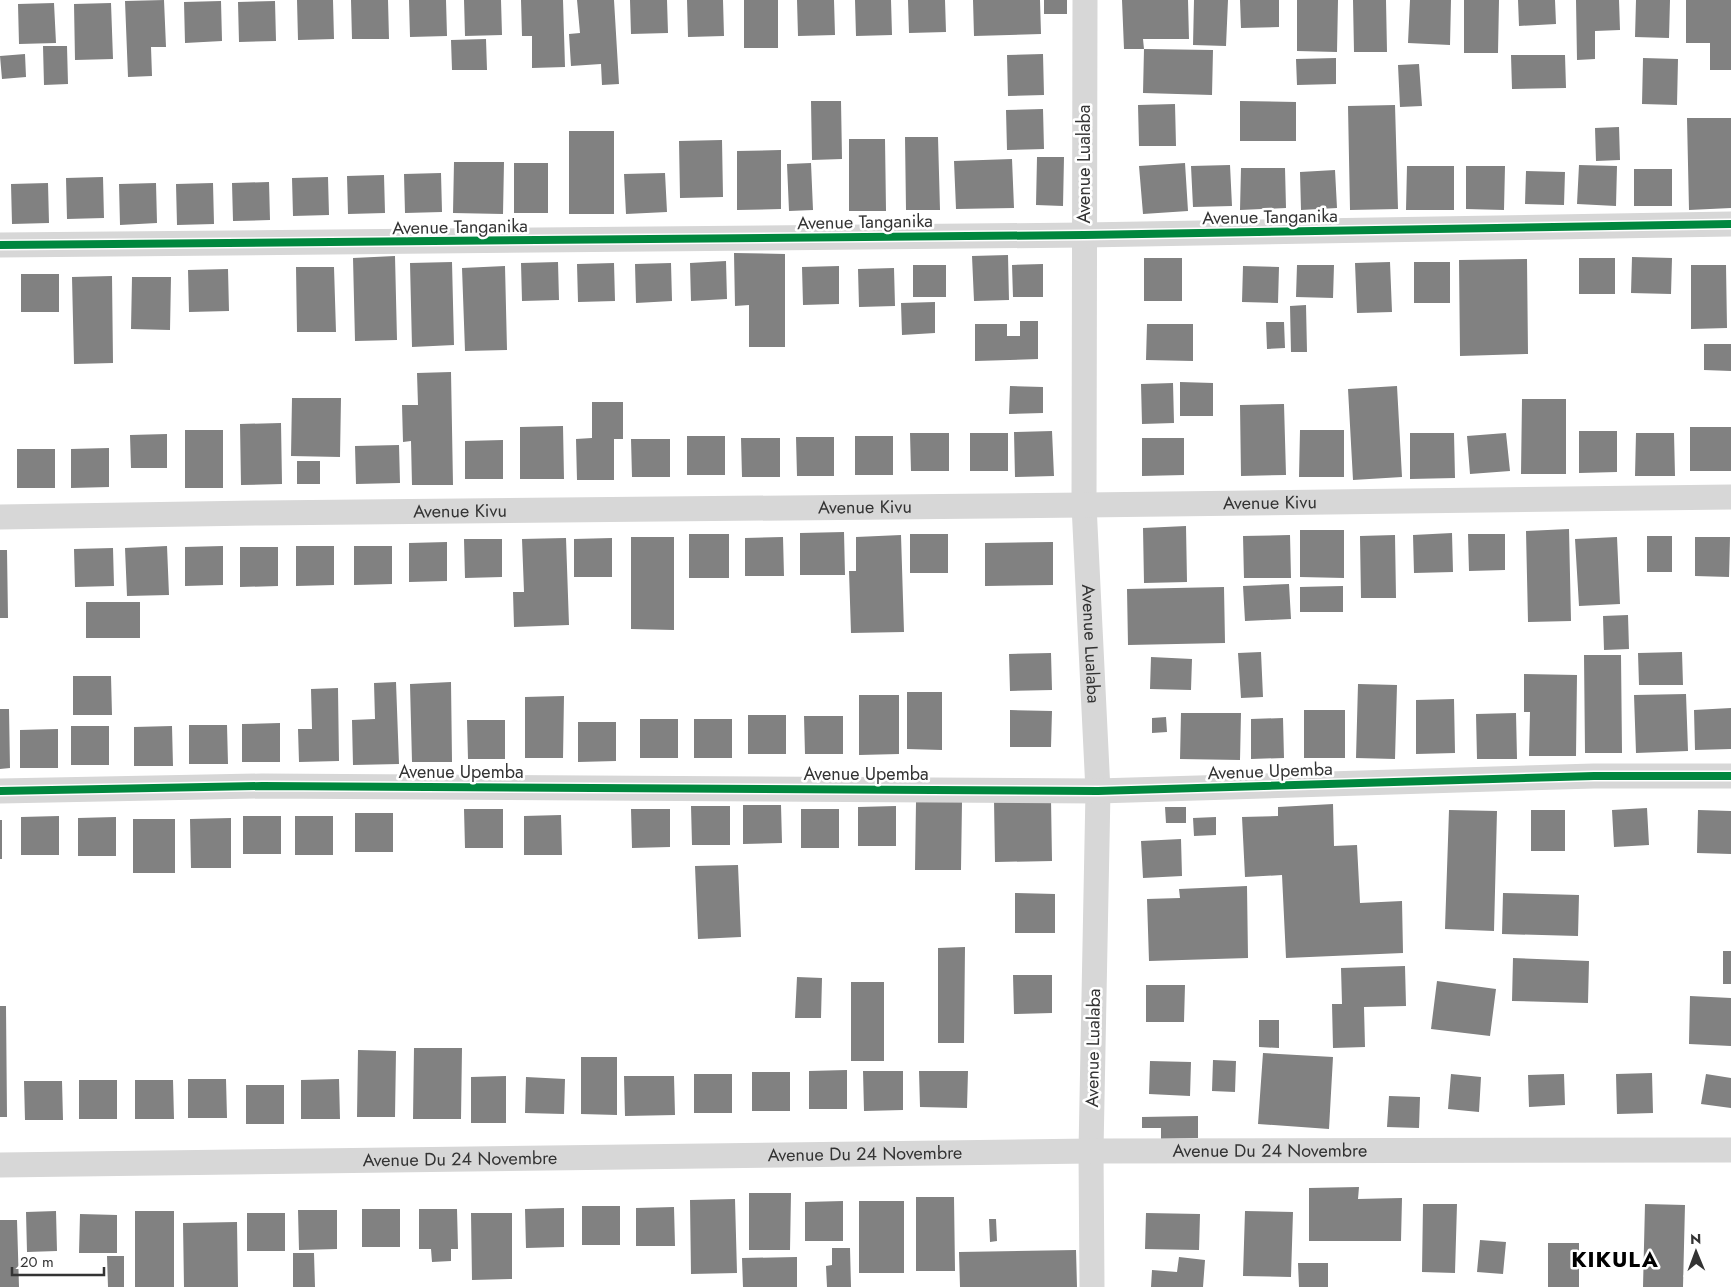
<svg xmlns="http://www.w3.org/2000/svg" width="1731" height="1287" font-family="Jost,sans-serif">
<rect width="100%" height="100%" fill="#fff"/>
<path fill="#818181" d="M164,0L166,47H151L152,76L128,77L125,1Z
M297,0H333L334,39L298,40Z
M351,0H388L389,39H352Z
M409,0H446L447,36L410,37Z
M464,0H501L502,35L465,36Z
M521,0H563L565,67L532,68V36H522Z
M577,0H614L619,84L602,85L601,64L571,66L569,34L580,33Z
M630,0H667L668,33L631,34Z
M687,0H723L724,36L688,37Z
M744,0H778V48H744Z
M797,0H834L835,35L798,36Z
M855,0H891L892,35L856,36Z
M908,0H945L946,32L909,33Z
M973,0H1040L1041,34L974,36Z
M1044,0H1067V14H1044Z
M1122,0H1188L1189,39H1143L1144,49H1124Z
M1194,0H1228L1226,46L1193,45Z
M1240,0H1279V27L1241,28Z
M1297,0H1338L1337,52L1297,51Z
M1353,0H1386L1387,52H1354Z
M1410,0H1451L1450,45L1408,43Z
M1464,0H1499L1498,53H1464Z
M1518,0H1555L1556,24L1519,26Z
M1576,0H1619L1620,30L1595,31V59L1577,60Z
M1636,0H1670L1669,38L1635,37Z
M1686,0H1731V70H1710V43H1686Z
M221,1L222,41L185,43L184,2Z
M275,1L276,41L239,42L238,2Z
M54,3L56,43L19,44L18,4Z
M111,3L113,59L75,60L74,4Z
M486,39L487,70H452L451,40Z
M43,46H67L68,84L44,85Z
M1144,49L1213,50L1212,95L1143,93Z
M25,54L26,77L2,79L0,56Z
M1043,54L1044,95L1008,96L1007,55Z
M1511,55H1565L1566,88L1512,89Z
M1336,58V84L1297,85L1296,59Z
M1643,58L1678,59L1677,105L1642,104Z
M1419,64L1422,106L1400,107L1398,65Z
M811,101H841L842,159L812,160Z
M1240,101L1296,102V141H1240Z
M1175,104L1176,146H1139L1138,105Z
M1395,105L1398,209L1350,210L1348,106Z
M1043,109L1044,149L1007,150L1006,110Z
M1687,118H1731V208L1689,210Z
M1619,127L1620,160L1596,161L1595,128Z
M569,131H614V214H569Z
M905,137H938L940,210H906Z
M849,139H885L886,211H849Z
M722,140L723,197L680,198L679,141Z
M781,150V209L737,210V151Z
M1037,157H1064L1063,206L1036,205Z
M1012,159L1014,208L956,209L954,161Z
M454,162H504L503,214L453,213Z
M514,163H548V213H514Z
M811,163L813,210L789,211L787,164Z
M1185,163L1188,211L1143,214L1139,166Z
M1230,165L1232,206L1193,207L1191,166Z
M1579,165L1617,166L1616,206L1577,204Z
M1407,166H1454V210H1406Z
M1466,166H1505L1504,210L1466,209Z
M1241,168H1285L1286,208L1240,210Z
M1634,169H1672V206H1634Z
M1335,170L1337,208L1301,210L1300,172Z
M1526,171L1565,172L1564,205L1525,204Z
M441,173L442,212L405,213L404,174Z
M665,173L667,212L626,214L624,174Z
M384,175L385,213L348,214L347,176Z
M103,177L104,218L67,219L66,178Z
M328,177L329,215L293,216L292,178Z
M269,182L270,220L233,221L232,183Z
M48,183L49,223L12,224L11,184Z
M156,183L157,223L120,225L119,184Z
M213,183L214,224L177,225L176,184Z
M734,253L785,254V347H749V305L735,306Z
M1008,255L1009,300L974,301L972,256Z
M395,256L397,340L355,341L353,258Z
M1632,257L1672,258L1671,294L1631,293Z
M1144,258H1182V301H1144Z
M1579,258H1615V294H1579Z
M1527,259L1528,354L1460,356L1459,260Z
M726,261L727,299L691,301L690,263Z
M452,262L454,345L412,347L410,263Z
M558,262L559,300L522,301L521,263Z
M1390,262L1392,312L1357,313L1355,263Z
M1414,262H1450V303H1414Z
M614,263L615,301L578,302L577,264Z
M671,263L672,301L636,303L635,264Z
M1043,264V297H1013L1012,265Z
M913,265H946V297H913Z
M1297,265H1334L1333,298L1296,297Z
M1691,265H1726L1727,328L1691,329Z
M505,266L507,350L465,351L462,268Z
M839,266V304L803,305L802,267Z
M1243,266L1279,267L1278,303L1242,302Z
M296,267H334L336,332H297Z
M894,268L895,306L859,307L858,269Z
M228,269L229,311L189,312L188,270Z
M21,274H59V312H21Z
M112,276L113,363L74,364L72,277Z
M132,277H171L170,330L131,329Z
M935,302V333L902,335L901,303Z
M1306,305L1307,352H1291L1290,306Z
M1020,321H1038V359L975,361V324H1007V336H1020Z
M1266,322H1284L1285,348L1267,349Z
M1147,324H1193V361L1146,360Z
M1704,344H1731V371L1704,370Z
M451,372L453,485H412L411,441L403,442L402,405H418L417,373Z
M1180,382L1213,383V416H1180Z
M1173,383L1174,423L1142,424L1141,384Z
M1010,386L1043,387V413L1009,414Z
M1397,386L1402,477L1353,480L1348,389Z
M292,398H341L340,457L291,456Z
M1522,399H1566V474H1521Z
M592,402H623V439H614V480H577L576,439L592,438Z
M1284,404L1286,475L1241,476L1240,405Z
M281,423L282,484L241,485L240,424Z
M563,426L564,479H520V427Z
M1690,427H1731V471H1690Z
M185,430H223V488H185Z
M1300,430H1344V477H1299Z
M1052,431L1054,476L1015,477L1014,432Z
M1579,431H1617V472L1579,473Z
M910,433H949V471H911Z
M970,433H1008V471H970Z
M1410,433H1454L1455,478L1410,479Z
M1506,433L1510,471L1470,474L1467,436Z
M1636,433H1674L1675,476H1635Z
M167,434V468H131L130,435Z
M687,436H725V475H687Z
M855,436H893V475H855Z
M796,437H834V476H797Z
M741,438H780V477H742Z
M1142,438H1184V475L1142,476Z
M631,439H670V477H632Z
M503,440V479H465V441Z
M399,445L400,483L356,484L355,446Z
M109,448V487L71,488V449Z
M17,449H55V488H17Z
M297,461H320V484H297Z
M1186,526L1187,582L1144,583L1143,528Z
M1569,529L1571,621L1528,622L1526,531Z
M1300,530H1344V578L1300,577Z
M844,532L845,575H800V533Z
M1452,533L1453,572L1414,573L1413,535Z
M689,534H729V578H689Z
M910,534H948V573H910Z
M1468,534H1505V570L1469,571Z
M901,535L904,632L851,633L849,571H856V537Z
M1290,535L1291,578H1244L1243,536Z
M1395,535L1396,598H1361L1360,536Z
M1647,536H1672V572H1647Z
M631,537H674V630L631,629Z
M783,537L784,576H745V538Z
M1617,537L1620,604L1579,606L1575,539Z
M1695,537H1730L1729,577L1695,576Z
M566,538L569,625L514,627L513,592H524L522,539Z
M612,538V577H574V539Z
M464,539H502V577L465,578Z
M447,542V581L409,582V543Z
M1053,542V585L985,586V543Z
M167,546L169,595L127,596L125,548Z
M223,546V585L185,586V547Z
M296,546H334V585L296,586Z
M354,546H392V584L354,585Z
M240,547H278V586L240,587Z
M113,548L114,586L75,587L74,549Z
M0,550H7L8,618H0Z
M1289,584L1291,619L1245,621L1243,586Z
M1343,586V612H1300V587Z
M1224,587L1225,643L1128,645L1127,589Z
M86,602H140V638H86Z
M1628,615L1629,649L1604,650L1603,616Z
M1261,652L1263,697L1241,698L1238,653Z
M1682,652L1683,685H1639L1638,653Z
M1051,653L1052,690L1010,691L1009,654Z
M1584,655H1621L1622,753H1585Z
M1151,657L1192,659L1191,690L1150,689Z
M1524,674L1577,675L1576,756H1529L1530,712H1524Z
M73,676H111L112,715H73Z
M396,682L399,764L353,765L352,720L375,719L374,683Z
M451,682L452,762H412L410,684Z
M1358,684L1397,685L1395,759L1356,758Z
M338,688L339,761L299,762L298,729H312L311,689Z
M907,692H942V750L907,749Z
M1686,694L1688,751L1636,753L1634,695Z
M859,695H899V754L859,755Z
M564,696L563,758H525V697Z
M1454,699L1455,753L1416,754V700Z
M1731,708V749L1695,750L1694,710Z
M0,709H9L10,768L0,769Z
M1010,710L1052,711L1051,747H1010Z
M1304,710H1345V758H1304Z
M1181,713H1241L1240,760L1180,759Z
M1516,713L1517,759H1477L1476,714Z
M748,715H786V754H748Z
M804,716H843V754H805Z
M1166,717L1167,732L1152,733V718Z
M1283,718L1284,758L1251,759V719Z
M640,719H678V758H640Z
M694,719H732V758H694Z
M467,720H505V759H468Z
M578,722H616V761L578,762Z
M280,723V762H242V724Z
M189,725H227L228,764H189Z
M71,726H109V765H71Z
M172,726L173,766H134V727Z
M58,729V768H20V730Z
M1051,799L1052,861L995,862L994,800Z
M916,802H962L961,870H915Z
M1333,804L1334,846L1357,845L1360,903L1402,901L1403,953L1286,958L1282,875L1245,877L1242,817L1278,816V807Z
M743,805H781L782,843L743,844Z
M691,806H730V845H692Z
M896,806V846H858V807Z
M1165,807H1186V823H1166Z
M1647,808L1649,845L1614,847L1612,810Z
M464,809H503V848H465Z
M631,809H670V847L632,848Z
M801,809H839V848H801Z
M1449,810L1497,811L1494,931L1445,929Z
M1531,810H1565V851H1531Z
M1698,810L1731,811V854L1697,853Z
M355,813H393V852H355Z
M561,815L562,855H524V816Z
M59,816V855H21V817Z
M243,816H281V854H243Z
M295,816H333V855H295Z
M116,817V856H78V818Z
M1216,817V835L1194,836L1193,818Z
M231,818V868H191L190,819Z
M133,819H175V873H133Z
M0,820H2V859H0Z
M1181,839L1182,876L1143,878L1141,841Z
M738,865L741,937L698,939L695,866Z
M1247,886L1248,958L1149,961L1147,899L1180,898L1179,889Z
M1015,893L1055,894V933H1015Z
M1503,893L1579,895L1578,936L1502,934Z
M965,947L964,1043H938V948Z
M1723,951H1731V984H1723Z
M1513,958L1589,961L1588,1003L1512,1001Z
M1405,966L1406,1006L1364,1007L1365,1047L1333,1048L1332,1004H1342L1341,968Z
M1013,975H1052V1013L1014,1014Z
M797,977L822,978L821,1018H795Z
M1437,981L1496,989L1490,1036L1431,1029Z
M851,982H884V1061H851Z
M1146,985H1185L1184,1022H1146Z
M1690,996L1731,998V1046L1689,1044Z
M0,1006H6L7,1117H0Z
M1259,1020H1279V1048L1259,1047Z
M414,1048H462L461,1119H413Z
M358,1050L396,1051L395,1117H357Z
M1263,1053L1333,1057L1329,1129L1258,1124Z
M581,1057H617V1115L581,1114Z
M1213,1060L1236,1061L1235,1092L1212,1091Z
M1150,1061L1191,1062L1190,1096L1149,1094Z
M847,1070V1109H809V1071Z
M863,1071H903V1110L864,1111Z
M919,1071H968L967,1108L920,1107Z
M752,1072H790V1111H752Z
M1652,1073L1653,1113L1617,1114L1616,1074Z
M694,1074H732V1113H694Z
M1451,1074L1481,1077L1479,1112L1448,1109Z
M1564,1074L1565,1105L1529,1107L1528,1075Z
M1706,1074L1731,1078V1108L1701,1104Z
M506,1076V1123H471V1077Z
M624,1076H674L675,1115L625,1116Z
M526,1077L565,1079L564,1114L525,1113Z
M188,1079H226L227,1118H188Z
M339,1079L340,1119H301V1080Z
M79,1080H117V1119H79Z
M135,1080H173L174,1119H135Z
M24,1081H62L63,1120H25Z
M246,1085H284V1124H246Z
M1389,1096L1420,1097L1419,1128L1387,1127Z
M1198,1116V1138L1161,1139V1128H1142V1117Z
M1359,1187L1358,1199L1402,1198L1401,1241H1309V1188Z
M749,1193H791L790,1250H749Z
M916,1197H954L955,1271H916Z
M735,1199L737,1273L691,1274L690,1200Z
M843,1201V1241H805V1202Z
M859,1201H904V1273H859Z
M1423,1204H1457L1455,1273L1422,1272Z
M1645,1204L1685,1205L1683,1287H1643Z
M582,1206H620V1245H582Z
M674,1207L675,1246H636V1208Z
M564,1208V1247L526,1248L525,1209Z
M362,1209H400V1247H362Z
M419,1209H457L458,1249H451V1261L432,1262L431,1249H419Z
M298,1210H337V1249L299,1250Z
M56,1211L57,1251L27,1252L26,1212Z
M135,1211H174V1287H135Z
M1245,1211L1293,1212L1291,1277L1243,1276Z
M247,1213H285V1251H247Z
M471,1213H512V1279L472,1280Z
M1146,1213L1200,1214L1199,1250L1145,1249Z
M80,1214L117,1215V1253H79Z
M989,1219H996L997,1241L990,1242Z
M0,1220H17L19,1287H0Z
M237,1222L238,1287H184L183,1223Z
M1480,1240L1506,1242L1503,1274L1477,1272Z
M1548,1243H1579V1287H1548Z
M832,1248H850L851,1287H827L826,1266L832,1265Z
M1076,1250L1077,1287H960L959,1252Z
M293,1253H314L315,1287H293Z
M107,1256H124V1287H108Z
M797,1257V1287H743L742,1258Z
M1179,1257L1205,1260L1203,1287H1151L1152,1270L1177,1272Z
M1298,1263H1328V1287H1299Z"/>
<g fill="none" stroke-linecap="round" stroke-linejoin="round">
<g stroke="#d7d7d7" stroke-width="25">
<path id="s1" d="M1085,0L1084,505L1098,791L1091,1151L1092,1287"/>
<path d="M0,245L1084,235L1731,224"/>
<path id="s2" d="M0,517L261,513L1084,505L1731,497"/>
<path d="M0,791L262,786L1098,791L1594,776H1731"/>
<path id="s3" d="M0,1165L1091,1151L1731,1150"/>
</g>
<defs>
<path id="cycleway" d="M0,245L1084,235L1731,224
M0,791L262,786L1098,791L1594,776H1731"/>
</defs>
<use href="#cycleway" stroke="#fff" stroke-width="11"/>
<use href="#cycleway" stroke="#00873e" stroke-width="8"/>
</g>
<g text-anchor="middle" stroke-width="5" stroke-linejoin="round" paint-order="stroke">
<g font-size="18" fill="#333" stroke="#fff">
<text transform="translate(1084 164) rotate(-90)" y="6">Avenue Lualaba</text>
<text transform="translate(1270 217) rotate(-1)" y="6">Avenue Tanganika</text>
<text transform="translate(865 222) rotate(-1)" y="6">Avenue Tanganika</text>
<text transform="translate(460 227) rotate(-1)" y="6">Avenue Tanganika</text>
<text dy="6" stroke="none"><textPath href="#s2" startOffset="1270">Avenue Kivu</textPath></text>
<text dy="6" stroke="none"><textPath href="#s2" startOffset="865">Avenue Kivu</textPath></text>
<text dy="6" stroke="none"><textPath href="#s2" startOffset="460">Avenue Kivu</textPath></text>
<text dy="6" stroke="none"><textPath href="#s1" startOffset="644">Avenue Lualaba</textPath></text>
<text transform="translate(1270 771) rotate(-2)" y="6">Avenue Upemba</text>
<text x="461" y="778">Avenue Upemba</text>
<text x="866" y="780">Avenue Upemba</text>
<text transform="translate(1093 1048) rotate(-89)" y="6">Avenue Lualaba</text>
<text dy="6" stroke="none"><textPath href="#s3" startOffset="1270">Avenue Du 24 Novembre</textPath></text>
<text dy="6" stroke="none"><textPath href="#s3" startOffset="865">Avenue Du 24 Novembre</textPath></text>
<text dy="6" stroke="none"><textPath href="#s3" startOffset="460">Avenue Du 24 Novembre</textPath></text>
</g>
<g font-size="22" font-weight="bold" letter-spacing="1" fill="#000" stroke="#fff">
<text x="1615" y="1267">KIKULA</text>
</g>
</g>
<g transform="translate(1696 1252) rotate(359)" stroke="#ffffff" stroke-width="4" paint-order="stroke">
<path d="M0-4L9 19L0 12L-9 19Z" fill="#333333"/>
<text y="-8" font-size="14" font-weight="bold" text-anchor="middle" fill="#333333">N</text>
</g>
<path d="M12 1267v8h92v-8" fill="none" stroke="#333333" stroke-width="2.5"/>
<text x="20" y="1267" font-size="15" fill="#333333" stroke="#ffffff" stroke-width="4" paint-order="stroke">20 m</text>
</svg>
